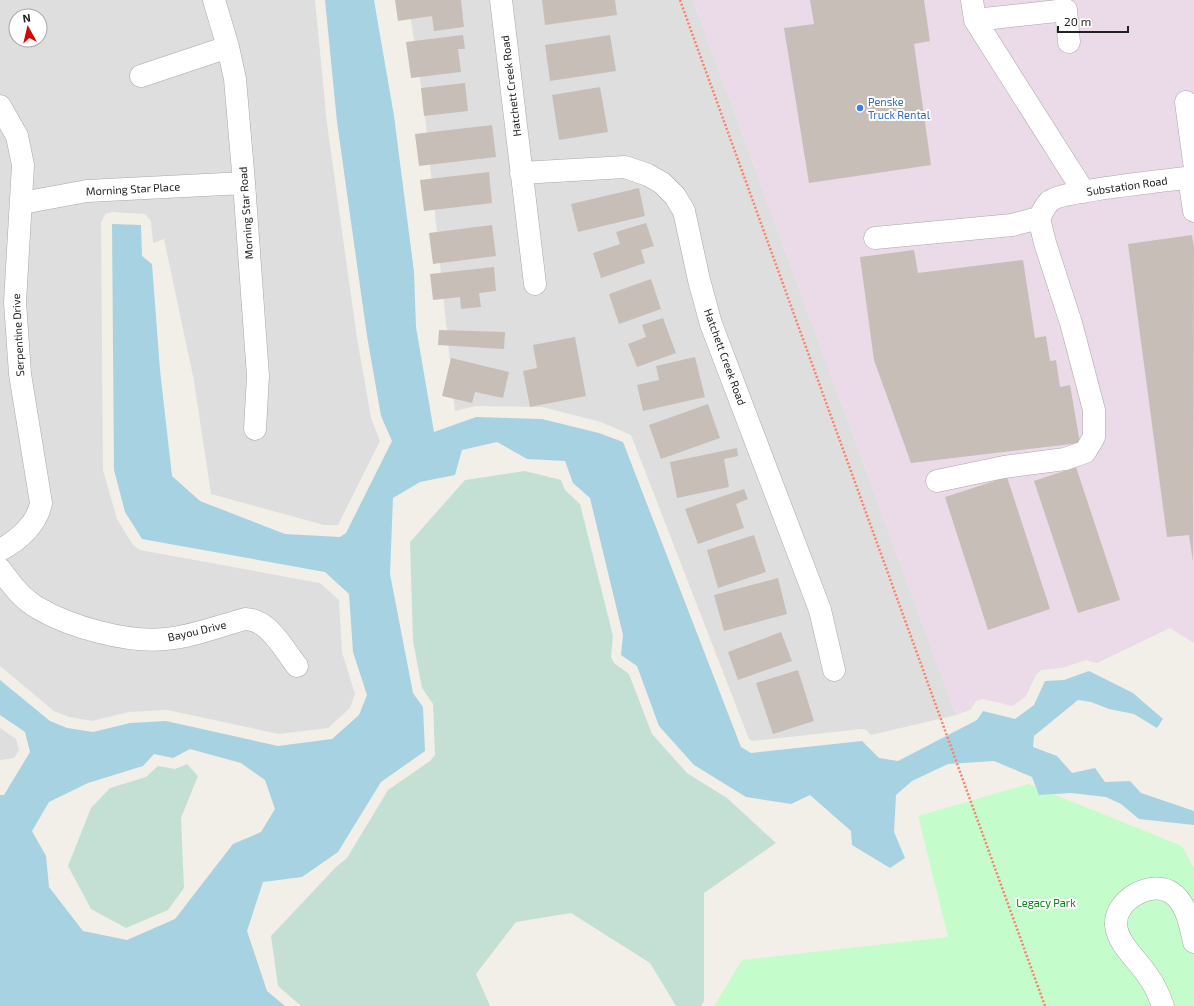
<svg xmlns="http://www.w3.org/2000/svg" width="1194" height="1006" font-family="'Exo 2',sans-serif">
<rect width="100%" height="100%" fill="#f2efe8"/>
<path fill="#dfdede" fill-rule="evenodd" d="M0,0H315L327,124L357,338L371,418L380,441L338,525H324L211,494L194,381L164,239L153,243L151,221L145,214L112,212L105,214L101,223L103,470L117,519L133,545L140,550L320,583L339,600L342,652L355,694L350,708L328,728L279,734L167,710L129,712L92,721L69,717L54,711L0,666ZM16,16H40V40H16Z
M408,0H693L956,715L871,735L866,730L861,729L752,741L749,739L631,435L601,422L542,407L476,406L455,411L424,106Z
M0,728L16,739L19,750L14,758L0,760Z"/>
<path fill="#ebdae7" d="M693,0H1194V643L1170,628L1097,663L1086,660L1062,668L1041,670L1036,675L1026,696L1013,706L982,699L976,701L970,710L956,715Z"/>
<path fill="#c4e0d4" d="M525,471L561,480L565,490L580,504L613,636L611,657L614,663L629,674L652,734L687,773L727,798L776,843L704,893V1001L701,1006H676L650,963L571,913L516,922L476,974L490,1006H301L278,986L271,936L336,867L347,858L388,790L430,761L435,755L433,704L422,688L413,641L410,542L465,480Z
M187,764L198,776L181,818L184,888L168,910L126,928L91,909L68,866L91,808L110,788L146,777L158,766L175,769Z"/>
<path fill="#c5fccb" d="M1028,784L1182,846L1194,868V1006H714L742,960L948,937L918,816Z"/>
<path fill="#a7d2e1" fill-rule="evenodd" d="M325,0H374L394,116L414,272L416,327L434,432L476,417L542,419L599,433L623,442L741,747L751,753L862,741L879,758L898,761L977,720L983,711L1015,719L1034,705L1045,681L1064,680L1089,671L1133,693L1163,719L1157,728L1134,714L1109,709L1091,702L1078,700L1034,736L1033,747L1057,756L1072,773L1095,768L1105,782L1130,781L1141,793L1194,811V825L1139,819L1121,804L1106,797L1071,793L1039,795L1032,777L994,761L948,764L912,781L896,795L894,832L905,858L890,868L852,845L851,831L810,795L791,804L746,797L694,765L659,726L637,666L621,655L623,635L590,498L573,483L565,461L527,459L497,442L462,450L455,475L420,482L393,498L390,574L413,693L423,707L425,751L381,782L338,852L302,877L263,882L247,931L267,991L285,1006H0V795H4L30,752L25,732L0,715V680L50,721L67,728L93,732L130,723L166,721L278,746L332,739L359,715L367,695L353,652L349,594L325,572L142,539L125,512L114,470L112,224L141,225L142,256L152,264L160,370L172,476L200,501L285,534L340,537L346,533L392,441L381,416L367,336L337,122ZM190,749L241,763L265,780L275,809L261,832L233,844L175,919L127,940L83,931L49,887L46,856L32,831L49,802L88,783L143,766L154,754L173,758Z"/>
<path fill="#c7beb7" d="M395,0H461L464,27L434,31L432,16L398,21Z
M542,0H615L617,15L545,25Z
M810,0H924L930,41L914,44L931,165L809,183L784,28L814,24Z
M463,35L465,49H458L461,72L411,78L406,42Z
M610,35L616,71L550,81L545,45Z
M465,83L468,111L424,116L421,88Z
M600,87L608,132L559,140L552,95Z
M492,125L496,157L419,166L415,134Z
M489,172L492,203L424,211L420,180Z
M639,188L645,216L578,232L571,204Z
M646,223L654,246L641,250L645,263L601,278L593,253L620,244L616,232Z
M492,225L496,256L433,264L429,233Z
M1192,235L1194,248L1193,562L1189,535L1167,537L1128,244Z
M914,250L918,273L1023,260L1035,338L1046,336L1050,361L1056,360L1060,387L1070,385L1080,443L911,463L874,360L860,257Z
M494,267L496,291L479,293L481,307L461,309L460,297L433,300L430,274Z
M651,279L661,309L619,324L609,294Z
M663,318L676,353L637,367L628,344L646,337L642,325Z
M439,330L505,332L504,349L438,345Z
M575,337L586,396L530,407L523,371L537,368L533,345Z
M695,357L705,397L643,411L637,385L659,380L656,366Z
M451,358L509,372L503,398L475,392L472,403L442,396Z
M708,404L720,438L661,459L649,425Z
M737,448L738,456L724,459L729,487L677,498L670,462Z
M1076,467L1120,600L1078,613L1034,481Z
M1007,477L1050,609L988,630L945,497Z
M744,489L748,499L736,504L744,528L698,544L685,509Z
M754,535L766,572L718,588L707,550Z
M778,578L787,614L724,631L714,595Z
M781,632L792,661L738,680L728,652Z
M798,670L814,721L773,734L756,683Z"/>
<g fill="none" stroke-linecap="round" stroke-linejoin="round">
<defs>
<path id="minor" d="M214,0L228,47L235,79L244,183L258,376L255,429
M501,0L535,284
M972,0L975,20
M1069,42L1066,10L975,20L1084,192
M141,76L228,47
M1186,102L1194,162
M0,106L17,136L23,165L15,302L20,374L41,503C37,524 19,540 0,550
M521,173L625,167L648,175L662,183L675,196L684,211L699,280L711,324L820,610L834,670
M1189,178L1194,211
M22,203L87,191L244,183
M875,238L1012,225L1039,218
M937,481L1004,467L1065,459L1085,452L1094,437V410L1071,323L1045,243L1039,218C1042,213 1045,206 1049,202C1059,191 1172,180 1194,177
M0,569C11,584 22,599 38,608C70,627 128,643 165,639C192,637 219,626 245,619C269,619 284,650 297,666
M1163,1006C1159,995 1155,985 1148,976C1138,960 1118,945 1116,925C1114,900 1152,879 1172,893C1187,904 1190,925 1194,942"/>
</defs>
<use href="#minor" stroke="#a8a8a8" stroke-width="23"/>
<path stroke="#ff7f6c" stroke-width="2.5" stroke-dasharray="2 2" stroke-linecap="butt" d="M680,0L1045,1006"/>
<use href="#minor" stroke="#fff" stroke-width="22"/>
</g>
<circle fill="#3f7fe0" stroke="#fff" stroke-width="1.5" cx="860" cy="108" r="4"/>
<g text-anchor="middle" stroke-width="4" stroke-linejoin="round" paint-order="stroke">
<g font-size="11" fill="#212121" stroke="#fff">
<text transform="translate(511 86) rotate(-97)" y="4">Hatchett Creek Road</text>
<text transform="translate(1127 186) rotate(-8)" y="4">Substation Road</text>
<text transform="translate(133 189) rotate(-3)" y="4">Morning Star Place</text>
<text transform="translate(246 213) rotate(-94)" y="4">Morning Star Road</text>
<text transform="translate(18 335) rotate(-93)" y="4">Serpentine Drive</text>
<text transform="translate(725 357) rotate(70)" y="4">Hatchett Creek Road</text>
<text transform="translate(197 631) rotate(-13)" y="4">Bayou Drive</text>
</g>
<g font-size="11" fill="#366cbe" stroke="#fff" text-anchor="start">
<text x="868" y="106">Penske<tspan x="868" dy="13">Truck Rental</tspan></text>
</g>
<g font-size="11" fill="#088716" stroke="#fff">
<text x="1046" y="907">Legacy Park</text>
</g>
</g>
<g transform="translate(28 28) rotate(352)"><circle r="19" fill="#ffffff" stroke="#a6a6a6"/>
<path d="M0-3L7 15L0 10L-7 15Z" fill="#d30600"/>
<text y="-6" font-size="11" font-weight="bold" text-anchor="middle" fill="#212121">N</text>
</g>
<path d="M1058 26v6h70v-6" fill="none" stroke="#212121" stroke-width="2"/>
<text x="1064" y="26" font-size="12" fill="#212121" stroke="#ffffff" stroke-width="3" paint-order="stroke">20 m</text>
</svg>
